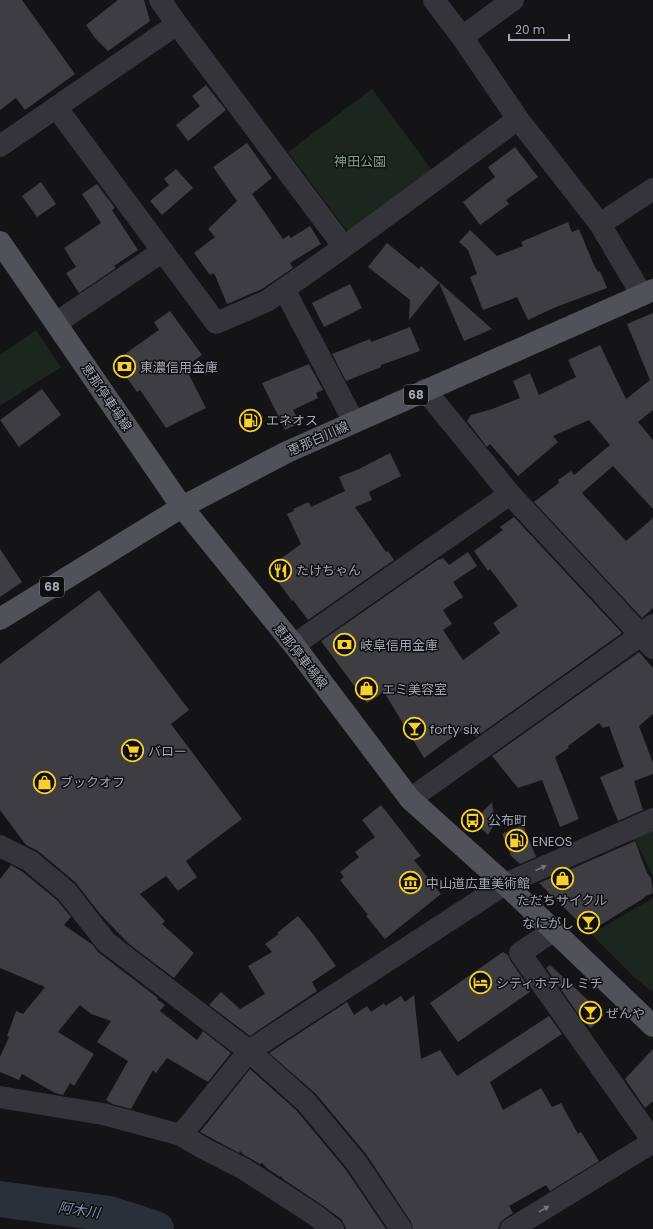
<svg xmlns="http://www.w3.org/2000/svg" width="653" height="1229" font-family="Poppins,'Noto Sans JP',sans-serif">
<rect width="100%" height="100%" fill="#141315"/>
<path fill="#1d251f" d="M372,89L432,170L348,232L288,152Z
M36,330L61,367L0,406V355Z
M653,828V876L633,836Z
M653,898V990L651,991L633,976L591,934Z"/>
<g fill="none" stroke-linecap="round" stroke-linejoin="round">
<path stroke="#293039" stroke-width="36" d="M0,1199L110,1214L156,1229"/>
</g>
<path fill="#3e3d42" d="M0,0H22L75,74L25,110L16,98L0,110Z
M118,0H144L150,21L108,51L95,38L86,25Z
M206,85L226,110L188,141L176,125L200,106L192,96Z
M247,143L272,178L252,194L283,239L289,235L291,238L310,226L321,244L290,263L293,268L262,289L227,304L214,273L210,275L194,253L215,237L208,229L237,201L213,167Z
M515,147L538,177L506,200L509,204L480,225L463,202L495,177L488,167Z
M176,169L193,188L162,215L150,201L169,185L164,179Z
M41,182L56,204L37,217L22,196Z
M97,184L115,208L112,210L138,250L114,266L116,268L79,293L66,273L76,267L64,248L101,223L82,194Z
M568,222L572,232L579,229L593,263L598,272L600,271L607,288L556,307L528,320L517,297L483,310L470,277L477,274L468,250L459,242L470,230L497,256L523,246L521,242Z
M387,243L419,269L421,266L492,329L464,341L439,283L409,320L410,300L368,267Z
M350,284L362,308L324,327L312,303Z
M170,311L202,355L185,367L206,408L166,428L140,390L137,392L115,361L159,330L154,322Z
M653,313V410L638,422L653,440V509L613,466L582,493L626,541L653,518V608L642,618L534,502L559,483L558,480L571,471L574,475L610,445L589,420L553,436L558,442L518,476L490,444L487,447L467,421L471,415L492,409L520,398L513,381L530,373L539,395L576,377L568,360L600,345L626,399L650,380L627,324Z
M410,327L420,351L381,365V367L346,381L332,354L370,339L371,342Z
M309,364L323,390L316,393L318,398L293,410L300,423L285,430L262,383Z
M42,389L61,415L19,447L0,420Z
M390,453L401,476L369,492L372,500L355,507L386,552L388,551L394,560L308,620L293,600L292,601L268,568L301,544L287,514L294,511L293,509L309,502L311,507L345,491L339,477L359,469Z
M514,517L622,633L476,737L468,726L424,758L384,692L367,703L321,641L439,559V560L443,558L449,565L468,552L477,566L453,582L463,597L443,610L452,624L443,630L463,660L500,633L493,623L518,606L490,569L488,571L474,551L503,530L500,527Z
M0,549L22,582L0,597Z
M99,590L189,710L171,724L242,819L186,861L197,877L178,891L166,876L140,894L165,921L162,924L194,953L174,978L129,944L101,915L75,882L38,851L26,845L0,810V664Z
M639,652L653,668V714L639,726L653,763V774L634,781L643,810L618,821L600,777L624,767L609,726L603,728L599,723L568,746L569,748L555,757L579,819L560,827L542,780L518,788L492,756Z
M492,802L495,823L488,835L474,821Z
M381,805L421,856L414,860L441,894L385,939L366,916L368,915L340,880L344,877L340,872L359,857L355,852L375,837L362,820Z
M523,825L536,857L520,864L511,856L502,834Z
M635,841L647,873L651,878L653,893L646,896L641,900L589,932L539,883Z
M11,865L23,872L58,901L71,917L64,925L93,945L98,952L158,998L157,999L165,1005L160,1011L197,1040L203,1031L231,1053L208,1082L167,1058L156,1073L153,1070L131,1109L112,1104L106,1100L128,1061L97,1042L111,1021L91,1014L80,1005L58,1032L94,1054L74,1086L70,1083L63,1095L55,1093L22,1074L19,1080L0,1072V1057L9,1037L7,1036L16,1011L23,1014L45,987L0,968V879Z
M298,916L313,934L336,966L312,982L317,991L250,1036L209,1005L221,992L240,1009L265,994L248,966L272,952L265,944L279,934L277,933Z
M503,952L508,955L510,960L526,983L530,992L458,1042L430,1003Z
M550,965L604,1015L591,1028L583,1021L546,968Z
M414,995L421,1059L440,1050L457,1076L549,1016L562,1034L490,1082L503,1110L541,1088L552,1107L561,1103L578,1134L581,1132L599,1161L550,1191L546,1185L509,1206L513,1213L504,1219L500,1223L499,1228L497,1229H413L411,1222L366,1154L316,1094L269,1053L347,1002L354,1015L367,1006L371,1012L384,1003L385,1006L401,996L405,1002Z
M653,1049V1101L645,1108L625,1079Z
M250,1069L297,1111L346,1170L386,1229H346L344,1224L341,1219L322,1205L283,1179L281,1176L280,1177L268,1169L262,1163L260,1164L244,1155L240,1151L239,1153L200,1132Z"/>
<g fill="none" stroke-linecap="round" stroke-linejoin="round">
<path stroke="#34343a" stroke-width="22" d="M160,0L177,24L344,247
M434,0L462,37L518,119L600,224L642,295
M462,37L513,0
M56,107L216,323L267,301L344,247L518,119
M0,146L177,24
M600,224L653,189
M284,289L354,422
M56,323L163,251
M425,390L510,494L653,648
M294,645L510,494
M410,799L641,635L653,625
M0,846L30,861L67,892L106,942L249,1051L306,1102L356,1162L401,1229
M553,931L520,953L653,1141
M0,1097L103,1114L181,1135L203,1148L244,1169L315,1215L333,1229
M181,1135L249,1051L505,884L653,819
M511,1229L653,1142"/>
<path stroke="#505159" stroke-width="22" d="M0,242L182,507L294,645L410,799L505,884L653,1026
M0,619L182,507L287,452L653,290"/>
</g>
<defs><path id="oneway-solid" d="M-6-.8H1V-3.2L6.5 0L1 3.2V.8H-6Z"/></defs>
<g fill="#72737e">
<use href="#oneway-solid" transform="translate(541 868) rotate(-24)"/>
<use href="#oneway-solid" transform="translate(544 1209) rotate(-31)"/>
</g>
<defs>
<symbol id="bank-ring" viewBox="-11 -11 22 22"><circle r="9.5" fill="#0f0e10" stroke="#f7d129" stroke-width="1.5"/><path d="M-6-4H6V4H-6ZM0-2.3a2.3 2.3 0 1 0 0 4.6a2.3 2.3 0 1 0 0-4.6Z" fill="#f7d129"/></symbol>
<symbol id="fuel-ring" viewBox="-11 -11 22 22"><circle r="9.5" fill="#0f0e10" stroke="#f7d129" stroke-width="1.5"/><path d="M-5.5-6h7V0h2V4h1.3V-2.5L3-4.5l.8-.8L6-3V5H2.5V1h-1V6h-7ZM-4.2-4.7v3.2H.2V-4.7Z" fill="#f7d129"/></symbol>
<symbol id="restaurant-ring" viewBox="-11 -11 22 22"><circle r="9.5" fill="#0f0e10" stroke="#f7d129" stroke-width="1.5"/><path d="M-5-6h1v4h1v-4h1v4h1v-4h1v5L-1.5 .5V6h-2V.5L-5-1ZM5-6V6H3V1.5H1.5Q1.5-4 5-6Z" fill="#f7d129"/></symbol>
<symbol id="shop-ring" viewBox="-11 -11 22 22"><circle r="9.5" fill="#0f0e10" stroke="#f7d129" stroke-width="1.5"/><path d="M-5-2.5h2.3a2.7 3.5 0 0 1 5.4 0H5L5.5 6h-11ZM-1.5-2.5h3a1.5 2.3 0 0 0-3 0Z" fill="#f7d129"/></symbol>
<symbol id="bar-ring" viewBox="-11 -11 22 22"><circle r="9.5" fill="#0f0e10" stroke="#f7d129" stroke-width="1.5"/><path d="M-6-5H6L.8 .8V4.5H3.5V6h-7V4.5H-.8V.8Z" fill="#f7d129"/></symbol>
<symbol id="supermarket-ring" viewBox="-11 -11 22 22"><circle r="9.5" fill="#0f0e10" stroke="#f7d129" stroke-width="1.5"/><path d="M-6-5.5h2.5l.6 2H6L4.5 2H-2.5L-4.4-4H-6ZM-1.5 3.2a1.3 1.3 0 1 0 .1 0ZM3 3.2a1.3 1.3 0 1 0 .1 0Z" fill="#f7d129"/></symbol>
<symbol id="bus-ring" viewBox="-11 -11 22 22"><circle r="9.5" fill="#0f0e10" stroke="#f7d129" stroke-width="1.5"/><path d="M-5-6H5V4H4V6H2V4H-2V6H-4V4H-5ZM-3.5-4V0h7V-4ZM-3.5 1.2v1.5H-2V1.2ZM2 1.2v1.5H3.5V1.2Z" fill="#f7d129"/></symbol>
<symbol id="museum-ring" viewBox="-11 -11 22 22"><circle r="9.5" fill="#0f0e10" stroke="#f7d129" stroke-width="1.5"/><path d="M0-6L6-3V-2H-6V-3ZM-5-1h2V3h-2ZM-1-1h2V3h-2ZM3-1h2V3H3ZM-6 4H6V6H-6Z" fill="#f7d129"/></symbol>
<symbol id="hotel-ring" viewBox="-11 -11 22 22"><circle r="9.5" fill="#0f0e10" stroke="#f7d129" stroke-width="1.5"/><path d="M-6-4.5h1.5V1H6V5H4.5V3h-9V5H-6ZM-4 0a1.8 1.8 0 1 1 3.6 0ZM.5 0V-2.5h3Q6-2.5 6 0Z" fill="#f7d129"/></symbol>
</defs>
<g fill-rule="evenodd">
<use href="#bank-ring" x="112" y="354" width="25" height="25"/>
<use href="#fuel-ring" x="238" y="408" width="25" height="25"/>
<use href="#restaurant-ring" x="268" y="558" width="25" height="25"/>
<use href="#bank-ring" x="332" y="632" width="25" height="25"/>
<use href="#shop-ring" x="354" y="676" width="25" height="25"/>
<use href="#bar-ring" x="402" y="716" width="25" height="25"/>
<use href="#supermarket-ring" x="120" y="738" width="25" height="25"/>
<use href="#shop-ring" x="32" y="770" width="25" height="25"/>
<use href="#bus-ring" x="460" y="808" width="25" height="25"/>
<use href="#fuel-ring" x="504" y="828" width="25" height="25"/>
<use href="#shop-ring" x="550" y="866" width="25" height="25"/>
<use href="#museum-ring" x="398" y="870" width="25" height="25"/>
<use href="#bar-ring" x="576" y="910" width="25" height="25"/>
<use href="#hotel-ring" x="468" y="970" width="25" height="25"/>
<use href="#bar-ring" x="578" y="1000" width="25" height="25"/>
</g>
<g text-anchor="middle" stroke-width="3" stroke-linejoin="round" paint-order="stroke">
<g fill="#0f0e10" stroke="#777984" stroke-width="1">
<rect x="404" y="385" width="24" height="20" rx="3"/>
<rect x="40" y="577" width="24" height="20" rx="3"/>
</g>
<g font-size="12" font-weight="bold" fill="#a4a7b6">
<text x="416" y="399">68</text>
<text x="52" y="591">68</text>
</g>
<g font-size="13" fill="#7ba283" stroke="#0f0e10">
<text x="360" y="166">神田公園</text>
</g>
<g font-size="13" fill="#a4a7b6" stroke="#0f0e10" text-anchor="start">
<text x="140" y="372">東濃信用金庫</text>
<text x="266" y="425">エネオス</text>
<text x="296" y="575">たけちゃん</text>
<text x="360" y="650">岐阜信用金庫</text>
<text x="382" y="694">エミ美容室</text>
<text x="430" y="734">forty six</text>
<text x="148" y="756">バロー</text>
<text x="60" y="787">ブックオフ</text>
<text x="488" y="825">公布町</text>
<text x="532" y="846">ENEOS</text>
<text x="426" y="888">中山道広重美術館</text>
<text x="562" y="905" text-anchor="middle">ただちサイクル</text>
<text x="574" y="928" text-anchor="end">なにがし</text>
<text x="496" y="988">シティホテル ミチ</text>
<text x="606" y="1018">ぜんや</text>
</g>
<g font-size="13" fill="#a4a7b6" stroke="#0f0e10">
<text transform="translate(107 397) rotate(56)" y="5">恵那停車場線</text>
<text transform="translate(318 438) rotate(-24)" y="5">恵那白川線</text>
<text transform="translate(301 656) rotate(52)" y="5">恵那停車場線</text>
</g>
<g font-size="14" font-style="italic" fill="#7a90b3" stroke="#0f0e10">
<text transform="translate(79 1210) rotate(8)" y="5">阿木川</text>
</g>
</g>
<path d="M509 34v6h60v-6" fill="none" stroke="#a4a7b6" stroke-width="2"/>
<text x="515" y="34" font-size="12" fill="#a4a7b6" stroke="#0f0e10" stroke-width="3" paint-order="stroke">20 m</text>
</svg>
